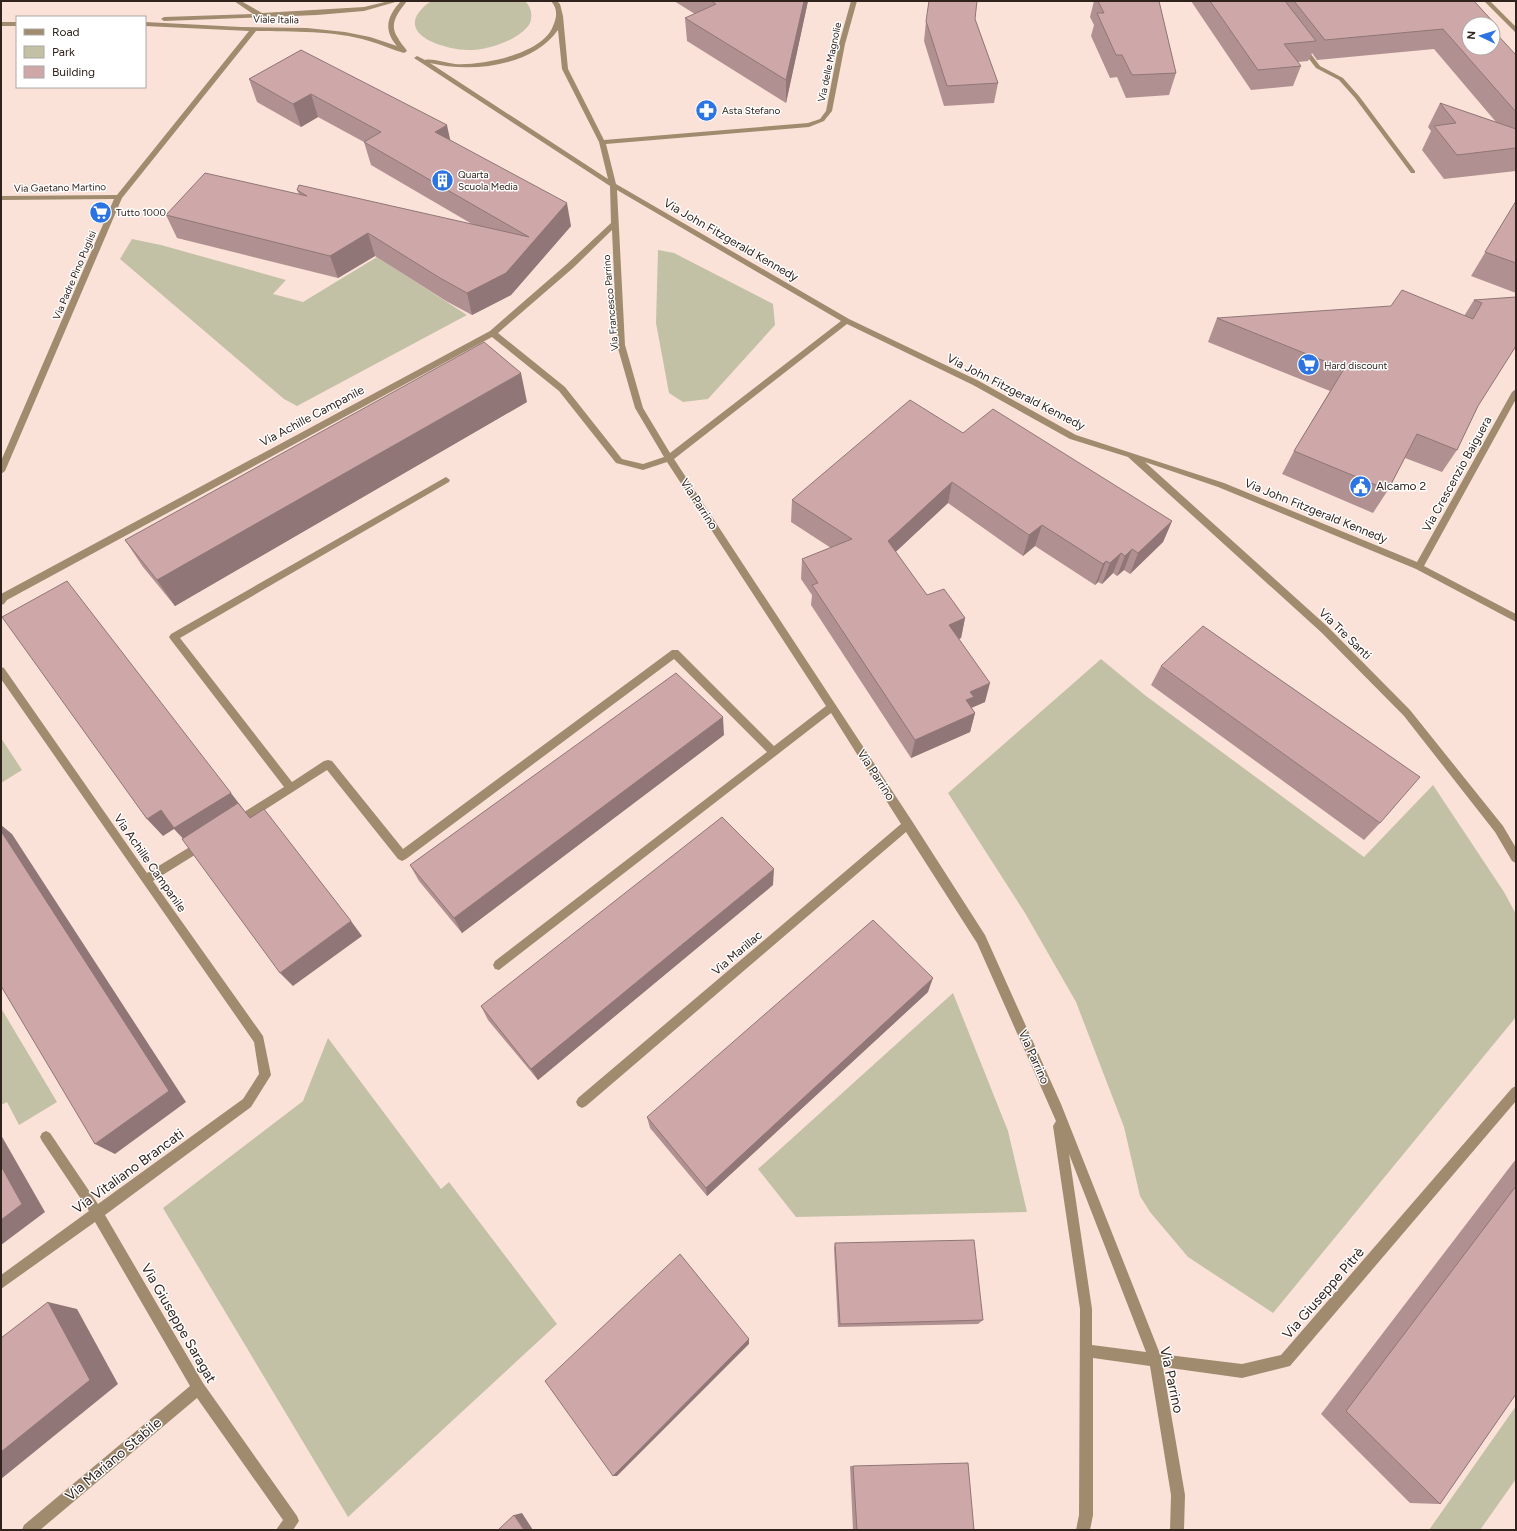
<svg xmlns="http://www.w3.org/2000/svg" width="1517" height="1531" font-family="Figtree,sans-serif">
<rect width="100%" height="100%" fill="#fae2d8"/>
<path fill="#c3c1a5" d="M431,1H525C531,7 533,14 530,23C527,29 520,34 515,37C501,45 484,50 468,50C439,49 389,31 431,1Z
M132,239L161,245L286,280L273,294L303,302L377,257L467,315L297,406L284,399L120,259Z
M658,250L674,253L773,304L775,325L708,399L683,402L669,393L656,323Z
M1101,659L1146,696L1364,857L1433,785L1504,892L1516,914V1017L1273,1313L1188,1257L1150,1212L1140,1196L1124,1127L1076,1002L1025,913L948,793Z
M1,738L22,770L1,783Z
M953,993L1008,1131L1027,1212L796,1217L758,1169Z
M1,1008L57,1102L19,1125L7,1102L1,1105Z
M328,1038L441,1189L449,1182L557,1324L348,1517L163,1208L303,1101Z
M1516,1406V1479L1480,1530H1429Z"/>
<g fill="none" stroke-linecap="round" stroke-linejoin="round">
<path fill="#a18b6f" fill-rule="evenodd" d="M234,1H241L262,13L364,7L389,1H399L364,11L317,15L164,21L161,19L164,17L253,14Z
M401,1H407C398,13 388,24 398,38C400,43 405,47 407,51L404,53C392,50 381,44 369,41C333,30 293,32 256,31L122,198L5,471L1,474V461L114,199L1,200V196L117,195L249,31L145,26V22L241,27L307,28L345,32L370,37L397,46C383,30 387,16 401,1Z
M551,1H557L560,4L563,16L568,69L604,140L808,123L820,119L826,111L839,44L851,1H857L845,44L832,111L824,121L809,127L606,144L616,184L849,319L979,381L1076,435L1224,483L1417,562L1512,392L1516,389V399L1424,566L1516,614V622L1416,569L1218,487L1145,462L1328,627L1410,710L1503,826L1516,848V863L1512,861L1495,832L1404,716L1322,633L1128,457L1070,439L973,385L847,324L674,459L912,821L985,935L1061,1104L1160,1354L1242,1364L1281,1355L1512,1088L1516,1086V1101L1290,1366L1242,1378L1163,1367L1185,1495L1184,1530H1170L1171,1495L1150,1366L1093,1358V1515L1090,1530H1076L1079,1515L1080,1309L1053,1126L1056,1121L977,943L906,832L586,1106L582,1108L578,1106L576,1102L578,1098L901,824L831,713L499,970L495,969L493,965L495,961L767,752L674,659L406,859L402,861L398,859L327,770L241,825L237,827L233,825L232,822L233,819L284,787L171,640L169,637L171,634L446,477L450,480L449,482L180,638L292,782L324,761L328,760L332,761L403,849L672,650H678L774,746L826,706L667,462L643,470L616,463L559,391L492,337L7,600L4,604L1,605V594L490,331L567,264L611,223L610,186L414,58L417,56L425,60C430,58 448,63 455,64C481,66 543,54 553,26C557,17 558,9 551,1ZM558,30L562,69L599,142L608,179L430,63C470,73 532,67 558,30ZM617,190L841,321L670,453L643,408L625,345ZM612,230L617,345L635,408L664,457L643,464L622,459L565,387L498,333L573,268ZM1069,1154L1146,1352L1092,1345V1309Z
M1484,1H1490L1516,27V33Z
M1,22H17V26H1Z
M1300,45H1304L1320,66L1343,78L1359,96L1415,171V173H1411L1355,98L1339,80L1316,68L1299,46Z
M1,667L4,668L147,873L198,842L202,840L206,842L207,845L206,848L153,881L263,1036L271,1075L251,1107L105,1215L203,1383L297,1516L299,1521L293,1530H276L283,1520L197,1398L40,1530H22L24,1525L190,1386L95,1222L1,1289V1275L89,1211L42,1141L40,1137L42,1133L46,1131L50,1133L98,1204L243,1099L259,1074L254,1042L1,679Z"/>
</g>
<path fill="#b19091" d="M674,1H808L786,103L687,41L685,18L695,14Z
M1094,1H1159L1176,73L1169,95L1126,98L1117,77L1110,78L1091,36L1094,25L1090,17Z
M1191,1H1474L1495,24L1493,27V24H1469L1516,55V171L1444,179L1422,150L1431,131L1428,127L1440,103L1496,122L1434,49L1317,60L1312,53L1308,61L1297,62L1301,66L1293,86L1251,90Z
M975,19L998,83L994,103L944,106L924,41L926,21Z
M301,50L450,140L571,226L511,295L472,315L446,301L375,256L338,278L177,238L166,215L299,194L297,190L472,224L371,165L364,142L318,117L301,127L257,102L249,79Z
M1516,201V293L1471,276Z
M1516,297L1478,406L1457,450L1442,472L1405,458L1388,490L1373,513L1282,474L1294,451L1330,391L1208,342L1217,318L1464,316L1474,300Z
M527,402L175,606L143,567L125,540Z
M963,433L1172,521L1163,542L1130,574L1124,570L1117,576L1113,573L1102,584L1098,582L1095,585L1035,546L1023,556L948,503L895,552L927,595L965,618L961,638L958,639L985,702L971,708L975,713L970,732L911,758L811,605L812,595L801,579L802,559L831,548L791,522L792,500Z
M1161,666L1380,823L1364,840L1151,685Z
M724,735L462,933L419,881L410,865Z
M773,885L538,1080L488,1020L481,1006Z
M928,992L707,1196L650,1128L647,1117Z
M1516,1159V1394L1440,1504L1410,1503L1321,1414Z
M835,1243L983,1320L978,1324L838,1327L834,1248Z
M850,1466H853L974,1530H853Z"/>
<path fill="#907676" d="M804,1H808L786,103V80Z
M311,94L318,117L301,127L293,104Z
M447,125L452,148L435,132Z
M567,203L571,226L511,295L472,315L467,293Z
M368,233L375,256L338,278L330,256Z
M521,373L527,402L175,606L157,580Z
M952,482L948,503L885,562L888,541Z
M1172,521L1163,542L1130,574L1138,553Z
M1042,525L1035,546L1023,556L1029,535Z
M1132,549L1124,570L1117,576L1125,556Z
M1121,553L1113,573L1102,584L1110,563Z
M1106,561L1098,582L1095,585L1103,564Z
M965,618L961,638L944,645L949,625Z
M990,683L985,702L971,708L966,700L970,692Z
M975,713L970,732L911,758L915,740Z
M723,717L724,735L462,933L454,918Z
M231,793L244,810L189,845L174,829L163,836L147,819L161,810Z
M1,825L12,834L186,1102L115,1154L95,1144L1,831Z
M774,869L773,885L538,1080L531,1069Z
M351,921L362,936L293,986L280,973Z
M933,978L928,992L707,1196L706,1188Z
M1,1135L45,1212L1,1245Z
M48,1302L77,1309L118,1384L1,1479V1452Z
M749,1339V1344L617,1476H613Z
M522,1513L533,1530H524L514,1515Z"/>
<path fill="#cea8a9" stroke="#907676" d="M711,1H804L786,80L685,18L716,4Z
M929,1H977L975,19L998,83L947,86L926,21Z
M1098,1H1159L1176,73L1132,75L1122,55H1116L1097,13H1104Z
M1210,1H1285L1316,41L1284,44L1301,66L1258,70Z
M1294,1H1474L1495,24H1469V48H1493V30L1516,55V112L1443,29L1325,40Z
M301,50L447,125L435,132L567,203L506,273L467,293L440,278L368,233L330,256L166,215L205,173L307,196L297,190L299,185L529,237L364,142L381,132L311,94L293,104L249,79Z
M1440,103L1516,129V148L1457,155L1434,126L1456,123Z
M1516,201V263L1485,252Z
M1402,290L1473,319L1482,303L1474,300L1516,297V346L1478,406L1457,450L1417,434L1388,490L1294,451L1344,369L1217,318L1391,306Z
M484,342L521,373L157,580L125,540Z
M910,400L963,433L993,409L1172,521L1138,553L1132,549L1125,556L1121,553L1110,563L1106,561L1103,564L1042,525L1029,535L952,482L888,541L927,595L944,589L965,618L949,625L990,683L970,692L974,697L966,700L975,713L915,740L812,585L818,583L802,559L852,539L792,500Z
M67,581L231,793L174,828L161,810L147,819L2,617Z
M1203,626L1420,777L1380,823L1161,666Z
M676,673L723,717L454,918L410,865Z
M238,803L250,818L264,809L351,921L280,973L182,839Z
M722,817L774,869L531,1069L481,1006Z
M1,831L169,1091L95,1144L1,986Z
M873,920L933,978L706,1188L647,1117Z
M1,1166L22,1204L1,1220Z
M1516,1186V1394L1440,1504L1346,1411Z
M974,1240L983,1320L840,1324L835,1243Z
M680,1254L749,1339L613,1476L545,1381Z
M48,1302L90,1380L1,1452V1338Z
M968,1463L974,1530H857L853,1466Z
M514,1515L524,1530H498Z"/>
<defs>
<symbol id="pharmacy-disc" viewBox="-11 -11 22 22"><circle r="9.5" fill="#2c74e1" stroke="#fff"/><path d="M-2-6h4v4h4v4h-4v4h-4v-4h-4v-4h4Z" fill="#fff"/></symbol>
<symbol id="building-disc" viewBox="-11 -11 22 22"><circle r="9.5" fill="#2c74e1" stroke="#fff"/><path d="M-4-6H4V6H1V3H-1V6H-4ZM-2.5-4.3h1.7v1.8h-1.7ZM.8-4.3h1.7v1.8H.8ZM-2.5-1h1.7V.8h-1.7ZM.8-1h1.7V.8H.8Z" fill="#fff"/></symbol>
<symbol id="supermarket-disc" viewBox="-11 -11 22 22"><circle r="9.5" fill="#2c74e1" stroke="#fff"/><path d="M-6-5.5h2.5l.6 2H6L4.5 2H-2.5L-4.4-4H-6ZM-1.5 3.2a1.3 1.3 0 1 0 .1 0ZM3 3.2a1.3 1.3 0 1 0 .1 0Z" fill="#fff"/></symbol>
<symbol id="civic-disc" viewBox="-11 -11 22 22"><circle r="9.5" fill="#2c74e1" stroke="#fff"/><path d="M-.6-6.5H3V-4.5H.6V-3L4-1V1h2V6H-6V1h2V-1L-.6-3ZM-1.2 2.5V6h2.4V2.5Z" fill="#fff"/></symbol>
</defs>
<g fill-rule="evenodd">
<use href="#pharmacy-disc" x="694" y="98" width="25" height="25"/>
<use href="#building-disc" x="430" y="168" width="25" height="25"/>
<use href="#supermarket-disc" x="88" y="200" width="25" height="25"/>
<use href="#supermarket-disc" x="1296" y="352" width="25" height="25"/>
<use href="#civic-disc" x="1348" y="474" width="25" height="25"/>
</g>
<g text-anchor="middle" stroke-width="3" stroke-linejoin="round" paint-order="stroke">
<g font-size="10" fill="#30221c" stroke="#fff">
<text transform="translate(276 19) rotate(1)" y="4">Viale Italia</text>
<text transform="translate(829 62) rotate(-78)" y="4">Via delle Magnolie</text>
<text transform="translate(60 187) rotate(-1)" y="4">Via Gaetano Martino</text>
<text transform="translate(74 275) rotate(-67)" y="4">Via Padre Pino Puglisi</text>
<text transform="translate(610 303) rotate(-95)" y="4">Via Francesco Parrino</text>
</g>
<g font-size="10" fill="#30221c" stroke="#fff" text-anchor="start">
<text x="722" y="114">Asta Stefano</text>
<text x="458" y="178">Quarta<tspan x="458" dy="12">Scuola Media</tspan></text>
<text x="116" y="216">Tutto 1000</text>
<text x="1324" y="369">Hard discount</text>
</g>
<g font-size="12" fill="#30221c" stroke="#fff">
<text transform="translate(731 240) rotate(30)" y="4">Via John Fitzgerald Kennedy</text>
<text transform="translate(1016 392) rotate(27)" y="4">Via John Fitzgerald Kennedy</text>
<text transform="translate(312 416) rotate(-28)" y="4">Via Achille Campanile</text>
<text transform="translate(1457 474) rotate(-61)" y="4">Via Crescenzio Baiguera</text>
<text transform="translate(699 504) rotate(57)" y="4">Via Parrino</text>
<text transform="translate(1316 511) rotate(22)" y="4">Via John Fitzgerald Kennedy</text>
<text transform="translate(1345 634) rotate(44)" y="4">Via Tre Santi</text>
<text transform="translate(876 775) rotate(57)" y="4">Via Parrino</text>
<text transform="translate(150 863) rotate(55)" y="4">Via Achille Campanile</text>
<text transform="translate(737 953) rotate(-40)" y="4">Via Marillac</text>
<text transform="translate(1034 1057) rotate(66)" y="4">Via Parrino</text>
</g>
<g font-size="12" fill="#30221c" stroke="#fff" text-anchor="start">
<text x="1376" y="490">Alcamo 2</text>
</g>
<g font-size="14" fill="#30221c" stroke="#fff">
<text transform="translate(128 1171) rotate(-36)" y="5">Via Vitaliano Brancati</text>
<text transform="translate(1323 1293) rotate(-49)" y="5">Via Giuseppe Pitrè</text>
<text transform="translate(179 1323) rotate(60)" y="5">Via Giuseppe Saragat</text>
<text transform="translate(1172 1380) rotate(78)" y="5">Via Parrino</text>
<text transform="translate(113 1459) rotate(-40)" y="5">Via Mariano Stabile</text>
</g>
</g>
<rect width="1517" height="1531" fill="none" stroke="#30221c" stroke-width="4"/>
<rect x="16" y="16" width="130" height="72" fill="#ffffff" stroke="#aca7a4"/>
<rect x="24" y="29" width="20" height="6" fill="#a18b6f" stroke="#aca7a4"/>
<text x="52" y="36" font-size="12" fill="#30221c">Road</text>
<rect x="24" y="46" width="20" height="12" fill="#c3c1a5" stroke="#aca7a4"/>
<text x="52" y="56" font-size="12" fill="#30221c">Park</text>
<rect x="24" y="66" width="20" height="12" fill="#cea8a9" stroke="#aca7a4"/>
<text x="52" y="76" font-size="12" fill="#30221c">Building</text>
<g transform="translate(1481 36) rotate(274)"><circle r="19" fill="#ffffff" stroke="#aca7a4"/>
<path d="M0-3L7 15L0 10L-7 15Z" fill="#2c74e1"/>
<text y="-6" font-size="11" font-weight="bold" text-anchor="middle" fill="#30221c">N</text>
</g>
</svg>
